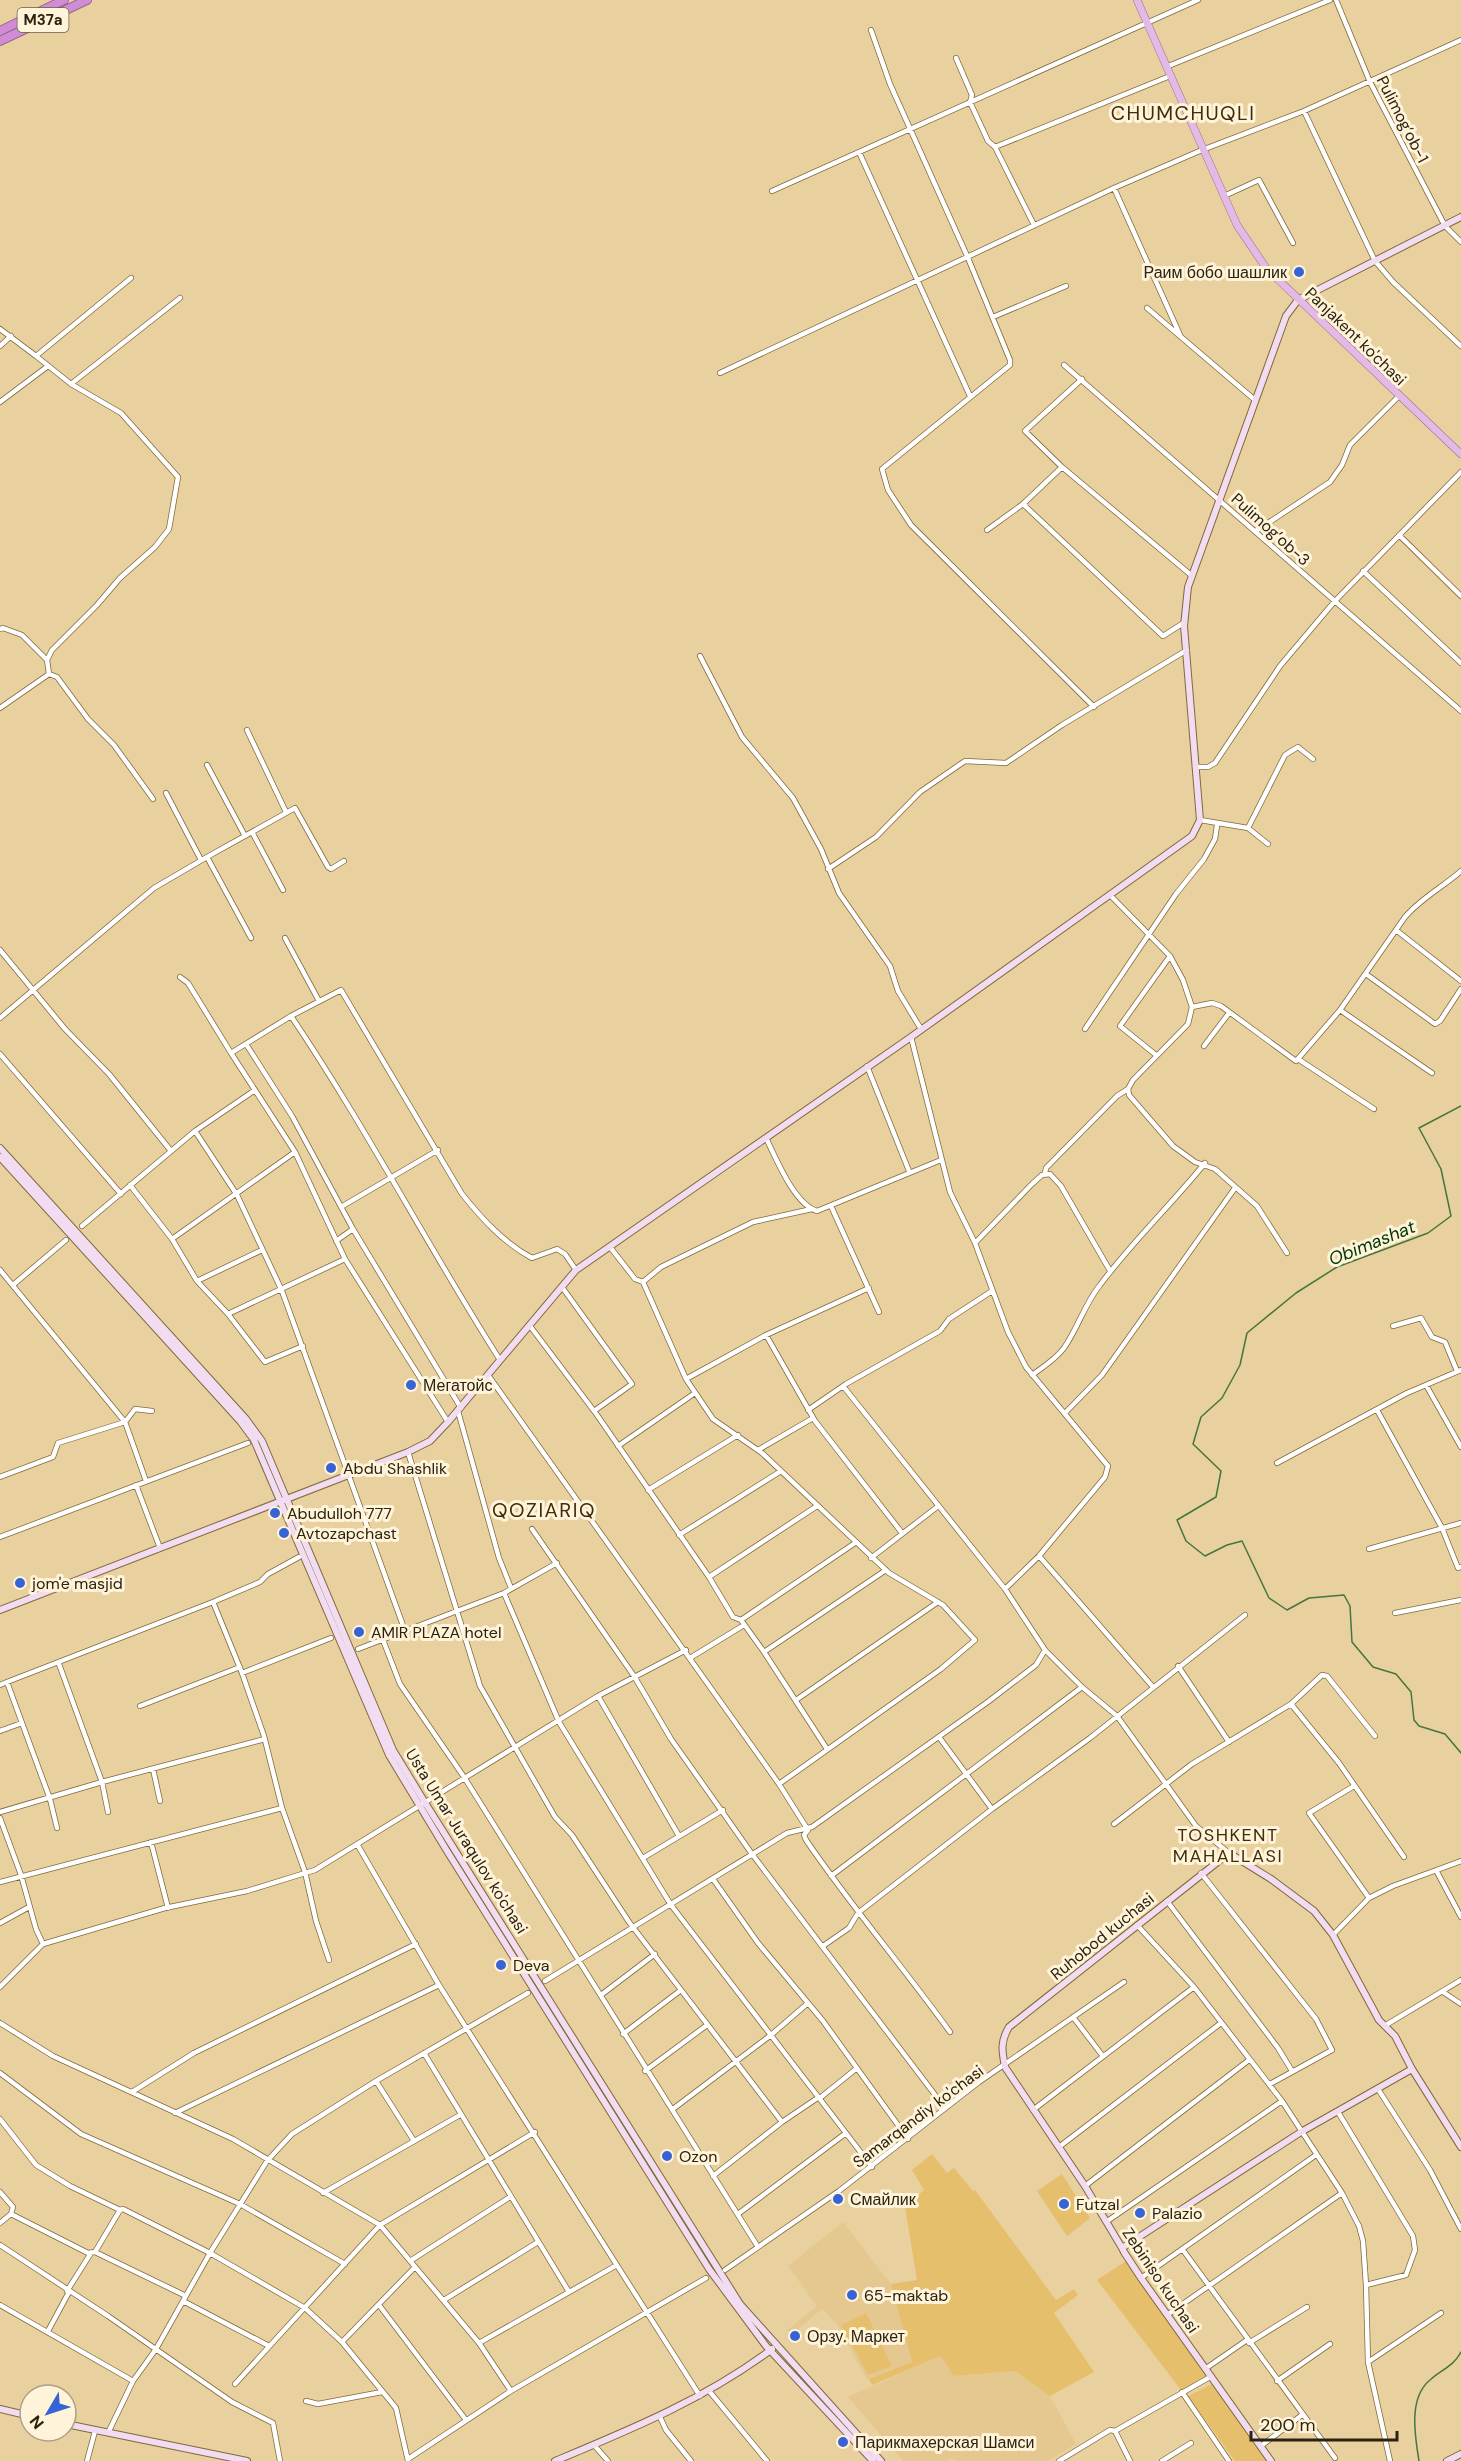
<svg xmlns="http://www.w3.org/2000/svg" width="1461" height="2461" font-family="'DM Sans',sans-serif">
<rect width="100%" height="100%" fill="#e9d09f"/>
<path fill="#e4c88f" d="M843,2222L891,2284L912,2362L867,2380L837,2324L822,2309L796,2331H786L817,2306L788,2266Z
M941,2356L953,2376L1015,2371L1050,2396L1076,2444L1047,2461H956L951,2458L945,2461H903L848,2397Z"/>
<path fill="#e6bf6d" d="M932,2154L947,2173L954,2168L973,2191L975,2190L1056,2300L1074,2289L1078,2295L1054,2313L1094,2372L1050,2396L1015,2371L953,2376L941,2356L872,2385L869,2379L912,2362L891,2284L917,2280L905,2207L924,2190L912,2170Z
M1062,2174L1090,2218L1067,2236L1037,2191Z
M1126,2261L1206,2376L1184,2389L1181,2390L1097,2280Z
M866,2313L892,2366L868,2375L841,2325Z
M1212,2384L1268,2461H1235L1188,2396Z"/>
<g fill="none" stroke-linecap="round" stroke-linejoin="round">
<path stroke="#44763d" stroke-width="1.5" d="M1461,1106L1419,1128L1441,1169L1451,1216L1428,1233L1337,1267L1296,1293L1247,1333L1240,1365L1222,1398L1201,1417L1193,1444L1221,1471L1216,1497L1177,1520L1186,1541L1205,1556L1227,1545L1242,1541L1269,1598L1287,1610L1309,1598L1344,1595L1350,1606L1352,1642L1373,1667L1396,1674L1411,1692L1414,1720L1419,1726L1445,1734L1461,1753
M1419,2461C1415,2436 1408,2398 1430,2380C1442,2369 1453,2367 1461,2352"/>
<defs>
<path id="street" d="M1336,0L1370,82L1445,226L1461,242
M871,30L890,84L968,258L1010,360V365L882,469L888,490L911,525L1094,707
M956,58L972,95L970,102L988,141L995,147L1034,225
M1166,67L1330,0
M1304,111L1375,261L1393,282L1461,346
M995,147L1170,76
M859,152L970,396
M1114,188L1180,335
M772,191L1198,0
M1224,196L1259,180L1293,243
M1147,308L1255,400
M993,317L1066,286
M0,329L36,356
M0,346L11,336
M1064,365L1461,711
M720,373L1114,188L1202,150L1304,111L1461,40
M1082,379L1025,431L1062,467L1191,575
M71,384L180,298
M0,402L48,366
M1023,504L1163,636L1185,622
M987,530L1023,504L1062,467
M1256,531L1330,482L1342,465L1350,445L1399,396
M1399,535L1461,596
M1363,571L1461,663
M0,629L3,628L22,635L47,660
M700,656L742,737L793,798L821,849L839,893L890,966L898,991L921,1029
M49,674L57,677L88,719L114,745L153,799
M0,708L49,674L47,660L52,650L97,605L120,578L155,547L169,529L178,477L121,413L71,384L36,356L131,278
M247,730L286,812
M207,765L245,836
M1195,767H1208L1215,763L1280,666L1334,602L1461,472
M166,793L201,860
M1200,820L1248,828L1285,755L1298,747L1313,759
M1248,828L1268,844
M252,832L283,890
M207,857L295,808L328,867L331,869L344,861
M828,869L876,837L920,792L965,761L1006,763L1062,725L1187,650
M1110,895L1170,956L1183,980L1192,1007L1188,1024L1133,1080L1128,1089L1129,1095L1173,1146L1195,1162L1215,1169L1257,1206L1287,1253
M1396,930L1461,981
M285,938L319,1001
M0,950L65,1029L109,1074L171,1151
M1366,974L1435,1024L1440,1021L1461,989
M180,977L188,983L231,1053
M1192,1007L1212,1003L1221,1006L1296,1061L1340,1010L1405,917C1421,898 1443,887 1461,871
M1340,1010L1432,1073
M291,1016C366,1127 428,1247 500,1360
M0,1018L154,888L207,857L251,938
M1085,1029L1176,894L1204,859L1215,839L1217,825
M911,1037L950,1192L975,1243L1032,1184L1042,1175L1050,1174L1061,1186L1109,1269
M246,1044L292,1116L353,1229L461,1408
M1204,1046L1229,1013
M0,1054L121,1194
M1156,1055L1120,1026L1170,956
M1298,1059L1374,1109
M867,1066L909,1171
M195,1131L237,1195L282,1291L405,1631
M766,1138C776,1158 794,1204 817,1211L941,1160
M1045,1173L1046,1168L1117,1096L1128,1089
M130,1185L172,1239L197,1281L228,1314L265,1362L303,1346
M831,1206L879,1312
M341,1207L438,1150
M82,1226L195,1131L255,1090
M172,1239L295,1152
M336,1241L353,1229
M975,1243L1008,1332L1026,1367L1108,1466L1105,1477L1039,1556L1005,1589
M610,1247L635,1279L643,1282L686,1379L713,1419L762,1453L889,1573L943,1605L975,1640L941,1669L779,1784
M0,1270L125,1422L135,1409L152,1411
M197,1281L262,1250
M643,1282L661,1267L753,1222L812,1209
M13,1285L66,1240
M562,1287L632,1384L594,1411
M228,1314L345,1259
M530,1326L597,1415L709,1577L733,1617L741,1620L764,1652L827,1749
M1393,1326L1421,1318L1432,1337L1445,1342L1457,1371
M766,1335L815,1421L902,1533
M488,1375L779,1784L808,1830L804,1835L806,1840C851,1906 903,1967 950,2032
M1032,1375C1043,1367 1056,1359 1064,1348C1078,1328 1084,1305 1100,1285C1132,1242 1171,1205 1205,1163
M686,1379L766,1335L869,1288
M1426,1385L1461,1447
M843,1386L1005,1589L1045,1650L1082,1687L1117,1716L1196,1826L1229,1853
M808,1410L846,1384L940,1331L949,1319L992,1291
M1377,1410L1442,1528L1458,1568L1461,1567
M458,1411L499,1558L511,1588
M1065,1413L1102,1375L1235,1188
M448,1422L345,1259L295,1152L231,1053L291,1016L341,990L462,1194C482,1219 504,1243 532,1258L557,1249L565,1254L576,1270
M618,1446L695,1393
M758,1450L813,1418
M408,1452L480,1686L555,1817L572,1835L629,1922L782,2122
M1277,1463L1407,1393L1461,1370
M0,1477L53,1457L58,1443L125,1422L146,1481
M136,1485L160,1548
M648,1490L738,1435
M532,1529L634,1676L671,1739L752,1854L945,2108
M679,1535L781,1471
M0,1537L248,1443
M1369,1549L1461,1523
M1039,1556L1153,1687
M871,1558L937,1507
M709,1577L817,1506
M504,1593L559,1722L671,1905L872,2167
M213,1602L260,1582L268,1574L299,1557
M1395,1613L1461,1600
M741,1620L855,1543
M383,1640L400,1684L464,1777L758,2247
M358,1649L504,1593L557,1563
M764,1652L886,1570
M690,1658L744,1625
M1178,1666L1229,1742
M242,1673L331,1638
M7,1682L213,1602L242,1673L264,1736L282,1808L305,1872L316,1921L329,1960
M0,1685L7,1682L22,1723
M598,1696L679,1836
M796,1700L938,1602
M1291,1704L1339,1763L1404,1857
M140,1706L240,1667
M0,1731L22,1723L50,1799L57,1828
M939,1737L992,1809
M153,1769L160,1801
M1354,1786L1309,1813L1369,1898
M0,1812L102,1782L59,1664
M108,1812L102,1782L265,1739
M0,1818L21,1875L36,1929L43,1944
M1114,1824L1192,1764L1291,1704L1322,1675L1327,1676L1375,1736
M151,1842L168,1908
M357,1844L439,1985L700,2396
M643,1858L723,1810
M1437,1872L1461,1917
M1201,1873L1316,2019L1332,2050L1270,2084
M831,1876L1082,1687
M713,1879L758,1943L823,2021L908,2139
M0,1882L282,1808
M1167,1901L1278,2048L1292,2071
M0,1923L29,1907
M1137,1925L1194,1987L1282,2101L1342,2193L1359,2226L1363,2241L1366,2285L1368,2362L1390,2461
M1333,1935L1369,1898L1393,1886L1461,1861
M823,1946L849,1928L858,1913L992,1809L1090,1738L1245,1615
M545,1981L787,1833L812,1827L989,1701L1036,1665L1045,1650
M0,1987L43,1944L165,1908L247,1891L315,1870L598,1696L686,1650
M1443,1992L1461,2004
M601,1995L655,1954
M1073,2017L1102,2055
M0,2023L53,2056L233,2139L380,2225L479,2343L511,2391
M1386,2025L1461,1980
M623,2034L681,1990
M424,2053L569,2292
M645,2071L707,2025
M0,2073L81,2134L240,2204L345,2264
M376,2081L414,2141
M1378,2089L1430,2170L1461,2229
M132,2092L194,2053L416,1944
M820,2098L857,2068
M673,2109L771,2035L808,2003
M1033,2110L1194,1987
M1338,2112L1413,2236L1415,2250L1406,2275L1366,2285
M175,2113L439,1985
M0,2119L36,2165L70,2186L120,2210L123,2209L210,2253L305,2308L342,2342L396,2408L408,2461
M1059,2147L1221,2023
M713,2176L782,2122L819,2097
M1085,2186L1249,2060
M0,2192L13,2207L11,2214
M323,2193L460,2115
M738,2214L846,2133
M1106,2222L1282,2101
M0,2223L11,2214L88,2253L95,2252L186,2296
M0,2245L108,2316L232,2402L273,2423L280,2461
M1183,2250L1335,2458
M95,2252L120,2210
M410,2261L510,2197
M725,2270L839,2191L979,2082L1124,1982
M1141,2278L1316,2155
M67,2291L91,2253
M444,2300L538,2242
M183,2301L269,2346
M0,2305L133,2381
M379,2305L466,2420
M1167,2315L1342,2193
M48,2331L69,2292
M342,2342L414,2268
M479,2343L617,2265
M1249,2343L1307,2307
M1368,2362L1441,2313
M1205,2369L1247,2340
M1277,2381L1330,2344
M235,2384L380,2225L535,2132
M710,2392L767,2461
M1182,2392L1229,2461
M306,2401L318,2404L382,2392
M660,2417L666,2430L691,2461
M1115,2431L1130,2461
M108,2433L133,2381L156,2349L210,2253L267,2161L292,2134L376,2081L528,1993
M594,2445L608,2461
M1261,2446L1302,2415
M408,2459L511,2391L706,2278
M87,2461L95,2431
M1059,2461L1110,2430L1115,2431L1210,2377
M1162,2461L1191,2443"/>
<path id="secondary" d="M0,1148L246,1419L262,1441L393,1750L424,1801L740,2304L881,2461
M0,1157L240,1421L254,1440L389,1755L447,1851L709,2269L766,2346L873,2461
M0,1610L408,1452L430,1441L448,1422L576,1270L911,1037L1192,836L1200,820L1184,626L1188,587L1286,316L1298,300L1461,217
M1412,2069L1461,2147
M1122,2248L1301,2132L1412,2069L1395,2036L1379,2020L1333,1935L1314,1911L1271,1879L1229,1853L1009,2027C1000,2042 1002,2051 1005,2067L1083,2183L1085,2186L1122,2248L1124,2252L1141,2278L1271,2461
M0,2409L30,2416
M66,2424L247,2461
M555,2461C632,2429 705,2399 772,2349
M1447,2461L1461,2454"/>
<path id="primary" d="M1137,0L1237,225L1266,268L1461,454"/>
<path id="highway" d="M0,31L64,0
M0,41L87,0"/>
</defs>
<use href="#street" stroke="#80693b" stroke-width="6"/>
<use href="#secondary" stroke="#80693b" stroke-width="8"/>
<use href="#primary" stroke="#976790" stroke-width="8"/>
<use href="#highway" stroke="#976790" stroke-width="10"/>
<use href="#street" stroke="#fff" stroke-width="4.5"/>
<use href="#secondary" stroke="#f1dcf2" stroke-width="6"/>
<use href="#primary" stroke="#e3bae6" stroke-width="7"/>
<use href="#highway" stroke="#d08cd5" stroke-width="8"/>
</g>
<g fill="#3764d4" stroke="#fff3da" stroke-width="2">
<circle cx="1299" cy="272" r="6"/>
<circle cx="411" cy="1385" r="6"/>
<circle cx="331" cy="1468" r="6"/>
<circle cx="275" cy="1513" r="6"/>
<circle cx="284" cy="1533" r="6"/>
<circle cx="20" cy="1583" r="6"/>
<circle cx="359" cy="1632" r="6"/>
<circle cx="501" cy="1965" r="6"/>
<circle cx="667" cy="2156" r="6"/>
<circle cx="838" cy="2199" r="6"/>
<circle cx="1064" cy="2204" r="6"/>
<circle cx="1140" cy="2213" r="6"/>
<circle cx="852" cy="2295" r="6"/>
<circle cx="795" cy="2336" r="6"/>
<circle cx="843" cy="2442" r="6"/>
</g>
<g text-anchor="middle" stroke-width="6" stroke-linejoin="round" paint-order="stroke">
<rect fill="#fff3da" stroke="#6b614c" stroke-width="1.5" x="17.5" y="8" width="51" height="24" rx="4.5"/>
<g font-size="15" font-weight="bold" fill="#2c230f">
<text x="43" y="25">M37a</text>
</g>
<g font-size="16" fill="#2c230f" stroke="#fff3da">
<text transform="translate(1403 119) rotate(63)" y="6">Pulimog’ob-1</text>
<text transform="translate(1356 336) rotate(44)" y="6">Panjakent ko'chasi</text>
<text transform="translate(1271 529) rotate(42)" y="6">Pulimog’ob-3</text>
<text transform="translate(467 1841) rotate(58)" y="6">Usta Umar Juraqulov ko'chasi</text>
<text transform="translate(1102 1936) rotate(-39)" y="6">Ruhobod kuchasi</text>
<text transform="translate(918 2116) rotate(-37)" y="6">Samarqandiy ko'chasi</text>
<text transform="translate(1161 2280) rotate(56)" y="6">Zebiniso kuchasi</text>
</g>
<g font-size="16" fill="#2c230f" stroke="#fff3da" text-anchor="start">
<text x="1287" y="278" text-anchor="end">Раим бобо шашлик</text>
<text x="423" y="1391">Мегатойс</text>
<text x="343" y="1474">Abdu Shashlik</text>
<text x="287" y="1519">Abudulloh 777</text>
<text x="296" y="1539">Avtozapchast</text>
<text x="32" y="1589">jom'e masjid</text>
<text x="371" y="1638">AMIR PLAZA hotel</text>
<text x="513" y="1971">Deva</text>
<text x="679" y="2162">Ozon</text>
<text x="850" y="2205">Смайлик</text>
<text x="1076" y="2210">Futzal</text>
<text x="1152" y="2219">Palazio</text>
<text x="864" y="2301">65-maktab</text>
<text x="807" y="2342">Орзу. Маркет</text>
<text x="855" y="2448">Парикмахерская Шамси</text>
</g>
<g font-size="18" font-style="italic" fill="#003705" stroke="#fff3da">
<text transform="translate(1372 1243) rotate(-22)" y="6">Obimashat</text>
</g>
<g font-size="18" letter-spacing="1.5" fill="#3e2e09" stroke="#fff3da">
<text x="1228" y="1841">TOSHKENT<tspan x="1228" dy="21">MAHALLASI</tspan></text>
</g>
<g font-size="20" letter-spacing="1.5" fill="#3e2e09" stroke="#fff3da">
<text x="1183" y="120">CHUMCHUQLI</text>
<text x="544" y="1517">QOZIARIQ</text>
</g>
</g>
<g transform="translate(48 2413) rotate(231)"><circle r="28" fill="#fff3da" stroke="#aba089" stroke-width="1.5"/>
<path d="M0-4.5L10 22L0 15L-10 22Z" fill="#3764d4"/>
<text y="-9" font-size="16" font-weight="bold" text-anchor="middle" fill="#2c230f">N</text>
</g>
<path d="M1251 2431v9h146v-9" fill="none" stroke="#2c230f" stroke-width="3"/>
<text x="1260" y="2431" font-size="18" fill="#2c230f" stroke="#fff3da" stroke-width="4.5" paint-order="stroke">200 m</text>
</svg>
